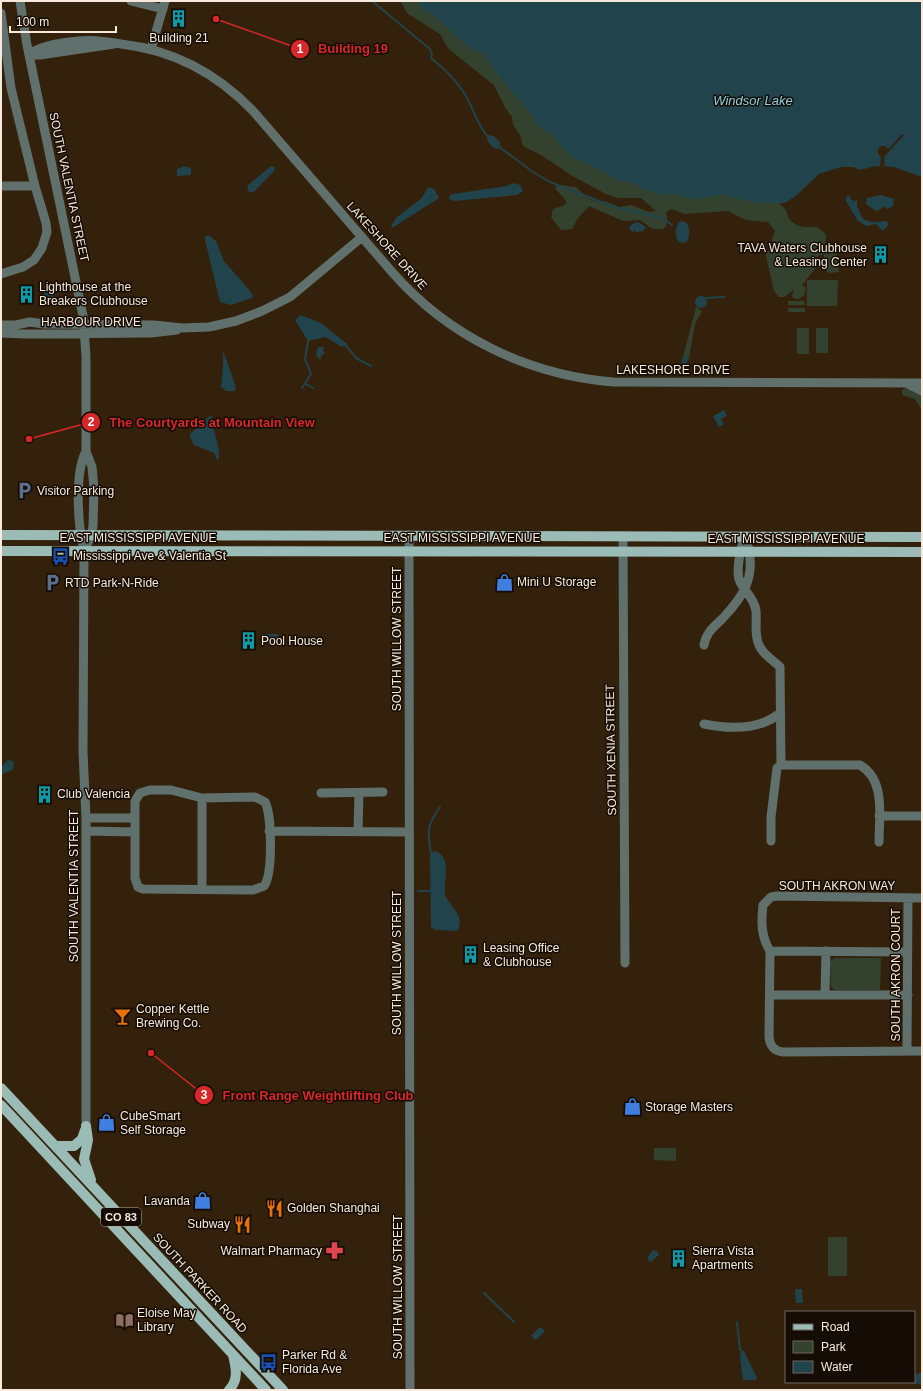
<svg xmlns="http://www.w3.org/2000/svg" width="923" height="1391" font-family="Arial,sans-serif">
<rect width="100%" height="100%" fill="#34210b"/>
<path fill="#32422f" d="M400,1H421L484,53L715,192L777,201L786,210L789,219L795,224L803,227H817L826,234L825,249H836L839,272L829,273L824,269V254L817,256L815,269L802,285L806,288L804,295L799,299L793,298L792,295L795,289L784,297H779L774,291L766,256V253L773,246L772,239L775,231L768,222L746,220L728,211L684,214L672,209L666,212C668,218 668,223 664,229H653L640,220L623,221L589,206L578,218L572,229L561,230L551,217L553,209L563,206L567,202L555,188L558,185L576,187L587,198L594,201H605L620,207L631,205L649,212L656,211L641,198H618L606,194L574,177L541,155L523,146L520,135L513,125L512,117L506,109L494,85L461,59L448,48L440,34L408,14Z
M807,280H838L837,306H807Z
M788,301H804L805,305H788Z
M696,307L702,311L695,324L689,358L683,357Z
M788,308H805V312H788Z
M797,328H809V354H797Z
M816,328H828V353H816Z
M905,388L922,392V410L915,399L902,395V390Z
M834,958H881L880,990H835L831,987L830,962Z
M654,1148H676V1161L654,1160Z
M828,1237H847V1276H828Z"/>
<path fill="#21444c" d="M417,1H922V177L894,167L876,166L860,170L853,167H841L819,174L797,195L785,203H757L723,195L695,199L673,194L664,195L643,189L634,183L617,180L593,166L573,158L559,144L553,135L538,126L533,116L493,69L486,55L471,49L432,14L422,9Z
M490,135L495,137L500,142L499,149C492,149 487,142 487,136Z
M184,166L191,168V175L177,176V169Z
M271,166L275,167L274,171L255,191L249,193L247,186Z
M514,183L520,185L523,191L517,195L454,201L449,199L450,195L453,194L507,186Z
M428,187L434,189L439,198L392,228L391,226L397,217L422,198Z
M850,195V199L854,201L857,200V206L863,219L871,222L886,221L889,224L883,231L876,224L866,226L858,221L846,201V197Z
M881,195L894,199L893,206L888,209L883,206L881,209L876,211L866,204L867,198Z
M680,221L686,222C690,227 691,239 685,243L679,242C674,235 675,227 680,221Z
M638,222L646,227L642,232L640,231L637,233L635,230L633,232L629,228L632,224Z
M208,235L216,241L224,261L250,291L253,296L252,298L231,305L220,302L205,240V237Z
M47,291L51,292L54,296L44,305L41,301V297Z
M695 302a6 6 0 1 1 12 0a6 6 0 1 1-12 0Z
M301,315L321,323L347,344L348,347L340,346L326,337L308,341L295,320Z
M318,347H324L323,351L325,353L322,355L320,360L316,355Z
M223,352L225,356L236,387L235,391H226L221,387L223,367Z
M683,356L689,358L685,368L681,363Z
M724,410L727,416L721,419L724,424L719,427L713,416Z
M210,416L213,417C210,432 223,446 218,461L214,453L194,445L190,438V434Z
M261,634H278V642L261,641Z
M8,760L13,761L14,767L12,770L3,774L1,773V767Z
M435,851C453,857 443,881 445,894C447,905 467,915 457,931L435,930L431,927L430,856L432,852Z
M653,1250L657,1251L659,1255L650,1262L647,1258Z
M795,1289H802L803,1303H796Z
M540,1327L545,1331L536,1340L531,1336Z
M741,1350L744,1351L757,1378L756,1380H743L740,1357Z
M922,1372V1384L908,1383L914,1382V1375Z"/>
<path fill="#34210b" d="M902,134L904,135L884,157L885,166H880L881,157L878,154V149L881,146H885L889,149Z"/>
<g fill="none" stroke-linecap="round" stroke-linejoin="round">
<path stroke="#21444c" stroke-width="2" d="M372,1L430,49L432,55L431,58C446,70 461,85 469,102C475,114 480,129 489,138
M498,146L533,172L550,182L614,207L663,218L672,225
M706,298L724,297
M347,347L356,358L371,366
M306,384L313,388
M302,388L311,374L305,359L308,341
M431,853C427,831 427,825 440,807
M418,891H432
M484,1293L514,1322
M737,1322L740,1350"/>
<path stroke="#60706d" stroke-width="9" d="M20,1L27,45L83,316L86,356V451L92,467L94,488L93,526L91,536L84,551
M131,1L163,9
M1,13L11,88L35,186L46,223L47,232L42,248L34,260L23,267L1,274
M151,49L165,1
M29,54C41,46 55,44 69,42C89,39 102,41 121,44C173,50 218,74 254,112L392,272C449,337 528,375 614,382L922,383
M29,54L40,55L114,44
M1,186H35
M1,325H16L30,322L44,324L154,325L182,328L209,327L236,321L262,311L290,297L362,237
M1,333L25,334L151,333L177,330
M908,384L922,391
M86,451C74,474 78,526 84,551L83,752L86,818V1126
M409,535L410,1390
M623,536L625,963
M745,536C741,547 735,571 740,582C745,591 755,600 756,611C757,622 754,635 759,645C763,655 773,660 780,667L781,765
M704,645C706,632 714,627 723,618C743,597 756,577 748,546
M704,724C729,729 759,731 780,713
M150,790H171L202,798L255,797L265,802C272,815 273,874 264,886L253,890L143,889L138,887L135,878V801L140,793Z
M321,793L383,792
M879,816H922
M86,818H135
M86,831L135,832
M269,831L409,832
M358,831L359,793
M771,841V817L777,768L781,765H860C886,780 879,816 879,842
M202,889V798
M922,898L777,896L771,897L763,905C761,922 761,936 770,951L769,1037C770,1046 774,1051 783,1052L922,1051
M770,951L907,952
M825,994L826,951
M770,995H908
M907,1051L908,898"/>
<path stroke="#9abbb6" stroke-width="10" d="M1,535L922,537
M1,551L922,552
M1,1088L283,1390
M1,1105L266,1390
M86,1126L88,1140L84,1159L91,1180
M55,1146H74L82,1139L85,1130
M229,1390C239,1380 236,1368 233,1355"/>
</g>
<defs>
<symbol id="building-bare" viewBox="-9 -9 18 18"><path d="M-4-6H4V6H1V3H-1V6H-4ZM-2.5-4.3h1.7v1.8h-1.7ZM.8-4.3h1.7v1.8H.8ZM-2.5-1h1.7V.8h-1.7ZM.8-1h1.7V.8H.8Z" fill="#0f9aa8" stroke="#150c05" stroke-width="2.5" paint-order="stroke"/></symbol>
<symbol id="parking-bare" viewBox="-9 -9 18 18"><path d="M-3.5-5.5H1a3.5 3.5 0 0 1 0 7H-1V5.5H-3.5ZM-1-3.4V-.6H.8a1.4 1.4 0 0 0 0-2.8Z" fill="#5c6f8a" stroke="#150c05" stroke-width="2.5" paint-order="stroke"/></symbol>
<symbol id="bus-bare" viewBox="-9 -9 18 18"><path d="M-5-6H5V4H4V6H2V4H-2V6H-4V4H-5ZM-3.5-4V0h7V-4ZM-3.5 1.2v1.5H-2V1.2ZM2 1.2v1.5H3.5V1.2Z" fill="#1a4fb4" stroke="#150c05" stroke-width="2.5" paint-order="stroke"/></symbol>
<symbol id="shop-bare" viewBox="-9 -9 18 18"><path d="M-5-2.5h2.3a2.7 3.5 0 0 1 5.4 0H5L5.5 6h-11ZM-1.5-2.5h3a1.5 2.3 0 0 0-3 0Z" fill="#3f7fe0" stroke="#150c05" stroke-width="2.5" paint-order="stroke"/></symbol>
<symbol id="bar-bare" viewBox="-9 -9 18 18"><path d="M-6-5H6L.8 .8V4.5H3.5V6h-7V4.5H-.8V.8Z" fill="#e8710a" stroke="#150c05" stroke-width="2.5" paint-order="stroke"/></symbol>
<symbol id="restaurant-bare" viewBox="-9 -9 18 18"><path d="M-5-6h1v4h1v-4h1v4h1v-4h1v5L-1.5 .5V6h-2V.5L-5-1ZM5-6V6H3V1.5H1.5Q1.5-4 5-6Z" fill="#e8710a" stroke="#150c05" stroke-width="2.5" paint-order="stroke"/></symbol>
<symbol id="pharmacy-bare" viewBox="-9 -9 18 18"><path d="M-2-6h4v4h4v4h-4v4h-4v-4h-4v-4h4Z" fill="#e0444e" stroke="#150c05" stroke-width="2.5" paint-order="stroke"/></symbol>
<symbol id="library-bare" viewBox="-9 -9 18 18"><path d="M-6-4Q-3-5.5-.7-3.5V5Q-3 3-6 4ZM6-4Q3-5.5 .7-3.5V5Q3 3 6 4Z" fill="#8d6e63" stroke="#150c05" stroke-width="2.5" paint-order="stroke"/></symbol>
</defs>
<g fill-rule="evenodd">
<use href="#building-bare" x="166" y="6" width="25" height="25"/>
<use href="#building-bare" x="868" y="242" width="25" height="25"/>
<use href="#building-bare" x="14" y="282" width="25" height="25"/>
<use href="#parking-bare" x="12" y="478" width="25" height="25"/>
<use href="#bus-bare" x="48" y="544" width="25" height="25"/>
<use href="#shop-bare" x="492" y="570" width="25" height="25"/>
<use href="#parking-bare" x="40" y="570" width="25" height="25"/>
<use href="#building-bare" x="236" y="628" width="25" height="25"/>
<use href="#building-bare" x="32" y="782" width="25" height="25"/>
<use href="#building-bare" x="458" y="942" width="25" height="25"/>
<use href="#bar-bare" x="110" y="1004" width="25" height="25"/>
<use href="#shop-bare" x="620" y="1094" width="25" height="25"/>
<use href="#shop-bare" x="94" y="1110" width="25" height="25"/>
<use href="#shop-bare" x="190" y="1188" width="25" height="25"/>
<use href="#restaurant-bare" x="262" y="1196" width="25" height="25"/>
<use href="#restaurant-bare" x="230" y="1212" width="25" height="25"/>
<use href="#pharmacy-bare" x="322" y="1238" width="25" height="25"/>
<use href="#building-bare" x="666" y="1246" width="25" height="25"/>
<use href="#library-bare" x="112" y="1308" width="25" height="25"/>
<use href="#bus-bare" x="256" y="1350" width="25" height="25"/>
</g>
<g text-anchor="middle" stroke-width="3" stroke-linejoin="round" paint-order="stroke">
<rect fill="#150c05" stroke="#b3a79c" stroke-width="1" x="101" y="1208" width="40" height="18" rx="3"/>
<g font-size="11" font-weight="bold" fill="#f7eadd">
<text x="121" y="1221">CO 83</text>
</g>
<g font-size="12" fill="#f7eadd" stroke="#150c05" text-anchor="start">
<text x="179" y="42" text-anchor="middle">Building 21</text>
<text x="867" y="252" text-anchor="end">TAVA Waters Clubhouse<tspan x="867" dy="14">&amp; Leasing Center</tspan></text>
<text x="39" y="291">Lighthouse at the<tspan x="39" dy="14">Breakers Clubhouse</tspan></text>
<text x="37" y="495">Visitor Parking</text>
<text x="73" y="560">Mississippi Ave &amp; Valentia St</text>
<text x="517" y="586">Mini U Storage</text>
<text x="65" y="587">RTD Park-N-Ride</text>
<text x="261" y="645">Pool House</text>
<text x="57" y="798">Club Valencia</text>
<text x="483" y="952">Leasing Office<tspan x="483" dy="14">&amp; Clubhouse</tspan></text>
<text x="136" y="1013">Copper Kettle<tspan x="136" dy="14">Brewing Co.</tspan></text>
<text x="645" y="1111">Storage Masters</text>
<text x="120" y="1120">CubeSmart<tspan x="120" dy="14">Self Storage</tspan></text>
<text x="190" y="1205" text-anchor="end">Lavanda</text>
<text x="287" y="1212">Golden Shanghai</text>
<text x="230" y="1228" text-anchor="end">Subway</text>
<text x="322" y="1255" text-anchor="end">Walmart Pharmacy</text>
<text x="692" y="1255">Sierra Vista<tspan x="692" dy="14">Apartments</tspan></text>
<text x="137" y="1317">Eloise May<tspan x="137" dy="14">Library</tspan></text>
<text x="282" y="1359">Parker Rd &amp;<tspan x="282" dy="14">Florida Ave</tspan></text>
</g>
<g font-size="12" fill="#f7eadd" stroke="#150c05">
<text transform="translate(69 187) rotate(78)" y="4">SOUTH VALENTIA STREET</text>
<text transform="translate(387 246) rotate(48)" y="4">LAKESHORE DRIVE</text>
<text x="91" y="326">HARBOUR DRIVE</text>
<text x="673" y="374">LAKESHORE DRIVE</text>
<text x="138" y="542">EAST MISSISSIPPI AVENUE</text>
<text x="462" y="542">EAST MISSISSIPPI AVENUE</text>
<text x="786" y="543">EAST MISSISSIPPI AVENUE</text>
<text transform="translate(397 639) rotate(-90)" y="4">SOUTH WILLOW STREET</text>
<text transform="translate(611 750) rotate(-91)" y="4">SOUTH XENIA STREET</text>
<text transform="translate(74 886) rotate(-90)" y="4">SOUTH VALENTIA STREET</text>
<text x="837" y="890">SOUTH AKRON WAY</text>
<text transform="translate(397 963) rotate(-90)" y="4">SOUTH WILLOW STREET</text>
<text transform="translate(896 975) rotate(-90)" y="4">SOUTH AKRON COURT</text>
<text transform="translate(200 1283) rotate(47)" y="4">SOUTH PARKER ROAD</text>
<text transform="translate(398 1287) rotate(-90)" y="4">SOUTH WILLOW STREET</text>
</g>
<g font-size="13" font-style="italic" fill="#8dd2e3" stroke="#150c05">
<text x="753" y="105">Windsor Lake</text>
</g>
</g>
<path fill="none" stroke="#d62828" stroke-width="1.5" d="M216 19L300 49M29 439L91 422M151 1053L204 1095"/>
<g fill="#d62828" stroke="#150c05" stroke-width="1.5">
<circle cx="216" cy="19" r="4"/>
<circle cx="29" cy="439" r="4"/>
<circle cx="151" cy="1053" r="4"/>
<circle cx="300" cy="49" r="10"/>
<circle cx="91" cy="422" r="10"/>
<circle cx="204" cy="1095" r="10"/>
</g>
<g font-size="12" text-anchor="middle" font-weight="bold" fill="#fff">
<text x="300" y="53">1</text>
<text x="91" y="426">2</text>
<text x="204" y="1099">3</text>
</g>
<g font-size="13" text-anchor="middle" font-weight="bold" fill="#d62828" stroke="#150c05" stroke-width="3" stroke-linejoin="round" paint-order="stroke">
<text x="353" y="53">Building 19</text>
<text x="212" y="427">The Courtyards at Mountain View</text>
<text x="318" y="1100">Front Range Weightlifting Club</text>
</g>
<rect width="923" height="1391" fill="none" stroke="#f7eadd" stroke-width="4"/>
<rect x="785" y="1311" width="130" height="72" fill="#150c05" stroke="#6f655b"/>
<rect x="793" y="1324" width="20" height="6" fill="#9abbb6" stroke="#6f655b"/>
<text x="821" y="1331" font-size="12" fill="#f7eadd">Road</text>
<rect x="793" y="1341" width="20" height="12" fill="#32422f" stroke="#6f655b"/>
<text x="821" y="1351" font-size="12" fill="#f7eadd">Park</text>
<rect x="793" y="1361" width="20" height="12" fill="#21444c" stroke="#6f655b"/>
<text x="821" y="1371" font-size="12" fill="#f7eadd">Water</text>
<path d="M10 26v6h106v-6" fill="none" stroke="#f7eadd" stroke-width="2"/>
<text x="16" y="26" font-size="12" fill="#f7eadd" stroke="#150c05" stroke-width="3" paint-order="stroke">100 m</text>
</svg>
